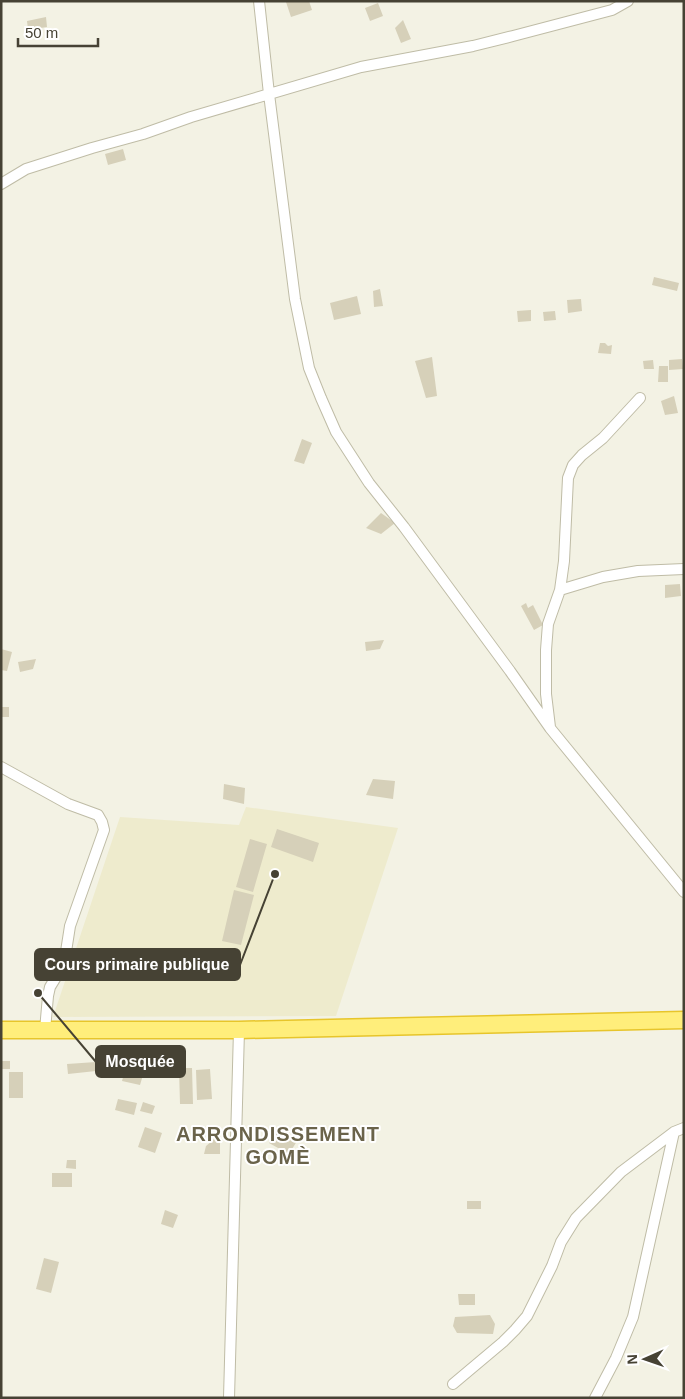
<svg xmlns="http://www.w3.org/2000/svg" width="685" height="1399" font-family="Helvetica,sans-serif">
<rect width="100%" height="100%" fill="#f3f2e4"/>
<path fill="#eeebcd" d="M246,807L398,828L336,1016L53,1017L120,817L239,825Z"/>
<path fill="#d6d0b9" d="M288,1H309L312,10L291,17L286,2Z
M378,3L383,16L370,21L365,8Z
M46,17L47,27L28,30L27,21Z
M403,20L411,39L401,43L395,28Z
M123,149L126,160L108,165L105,154Z
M654,277L679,283L677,291L652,285Z
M380,289L383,306L374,307L373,291Z
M357,296L361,314L334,320L330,303Z
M581,299L582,311L568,313L567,300Z
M531,310V321L518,322L517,311Z
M555,311L556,320L544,321L543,312Z
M600,343H605L608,346L612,345L611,354L598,353Z
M432,357L437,396L426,398L415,361Z
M682,359L683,369L669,370V360Z
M653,360L654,369H644L643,361Z
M659,366H668V382H658Z
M674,396L678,413L665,415L661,401Z
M302,439L312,443L304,464L294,461Z
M381,513L395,523L381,534L366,528Z
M680,584L681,596L665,598V585Z
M526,603L528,608L533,605L543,625L534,630L521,606Z
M384,640L380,649L366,651L365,642Z
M1,649L12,652L7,671L1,670Z
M36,659L33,669L20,672L18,662Z
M1,707H9V717H1Z
M373,779L395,781L393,799L366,795Z
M224,784L245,788L244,804L223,799Z
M277,829L319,843L313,862L271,847Z
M250,839L267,844L253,892L236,887Z
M234,890L254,895L241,945L222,941Z
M1,1061H10V1069H1Z
M96,1062V1071L68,1074L67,1064Z
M179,1068H192L193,1104H180Z
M210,1069L212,1099L197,1100L196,1070Z
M125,1070L143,1075L140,1085L122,1081Z
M9,1072H23V1098H9Z
M118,1099L137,1103L134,1115L115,1110Z
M143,1102L155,1106L152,1114L140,1111Z
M145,1127L162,1133L155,1153L138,1147Z
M276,1129L297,1141L289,1154L269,1143Z
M220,1134V1154H204L206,1146Z
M67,1160H76V1169L66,1168Z
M52,1173H72V1187H52Z
M467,1201H481V1209H467Z
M165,1210L178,1215L173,1228L161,1224Z
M44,1258L59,1262L51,1293L36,1289Z
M458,1294H475V1305H459Z
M490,1315L495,1324L493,1334L457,1333L453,1326L455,1317Z"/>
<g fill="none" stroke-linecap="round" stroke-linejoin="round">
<defs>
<path id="minor" d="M259,1L269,94L295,299L309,368L321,398L336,432L369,483L404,527L510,671L550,728L684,892
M1,184L26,169L92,148L143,134L191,117L361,67L473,46L513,36L612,10L628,1
M560,590L603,577L638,571L684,569
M550,727L546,694V650L548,624L560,590L564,561L568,478L573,465L582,455L603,438L640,398
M1,767L68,804L98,815L102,822L104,830L70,926L65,958L61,969L50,987L48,996L45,1030
M453,1384L503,1342L515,1330L527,1316L552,1266L561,1242L576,1218L621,1172L674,1132L684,1128
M229,1398L239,1030
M595,1398L616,1358L633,1317L674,1132"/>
<path id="trunk" d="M1,1030H239L684,1020"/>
</defs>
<use href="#minor" stroke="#bfbca6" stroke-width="12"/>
<use href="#trunk" stroke="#e7c52b" stroke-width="19"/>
<use href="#minor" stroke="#fff" stroke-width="10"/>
<use href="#trunk" stroke="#ffee7b" stroke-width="16"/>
</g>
<g text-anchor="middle" stroke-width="4" stroke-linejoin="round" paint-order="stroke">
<g font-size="20" font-weight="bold" letter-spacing="1" fill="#6a634a" stroke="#fff">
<text x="278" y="1141">ARRONDISSEMENT<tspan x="278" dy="23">GOMÈ</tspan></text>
</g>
</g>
<path fill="none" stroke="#464234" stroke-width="2" d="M275 874L240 965M38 993L96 1062"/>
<g fill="#464234" stroke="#fff" stroke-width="2">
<circle cx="275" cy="874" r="5"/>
<circle cx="38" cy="993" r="5"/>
</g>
<g fill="#464234" stroke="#464234" stroke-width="2">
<rect x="35" y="949" width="205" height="31" rx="5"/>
<rect x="96" y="1046" width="89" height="31" rx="5"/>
</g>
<g font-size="16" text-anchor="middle" font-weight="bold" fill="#fff">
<text x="137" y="970">Cours primaire publique</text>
<text x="140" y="1067">Mosquée</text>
</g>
<rect width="685" height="1399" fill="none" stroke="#464234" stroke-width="5"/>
<g transform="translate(645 1359) rotate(268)" stroke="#ffffff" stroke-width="4" paint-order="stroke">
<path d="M0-4L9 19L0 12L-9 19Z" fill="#464234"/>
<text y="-8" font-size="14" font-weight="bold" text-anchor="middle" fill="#464234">N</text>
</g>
<path d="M18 38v8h80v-8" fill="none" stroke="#464234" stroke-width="2.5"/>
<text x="25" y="38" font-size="15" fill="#464234" stroke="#ffffff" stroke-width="4" paint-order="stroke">50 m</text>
</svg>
